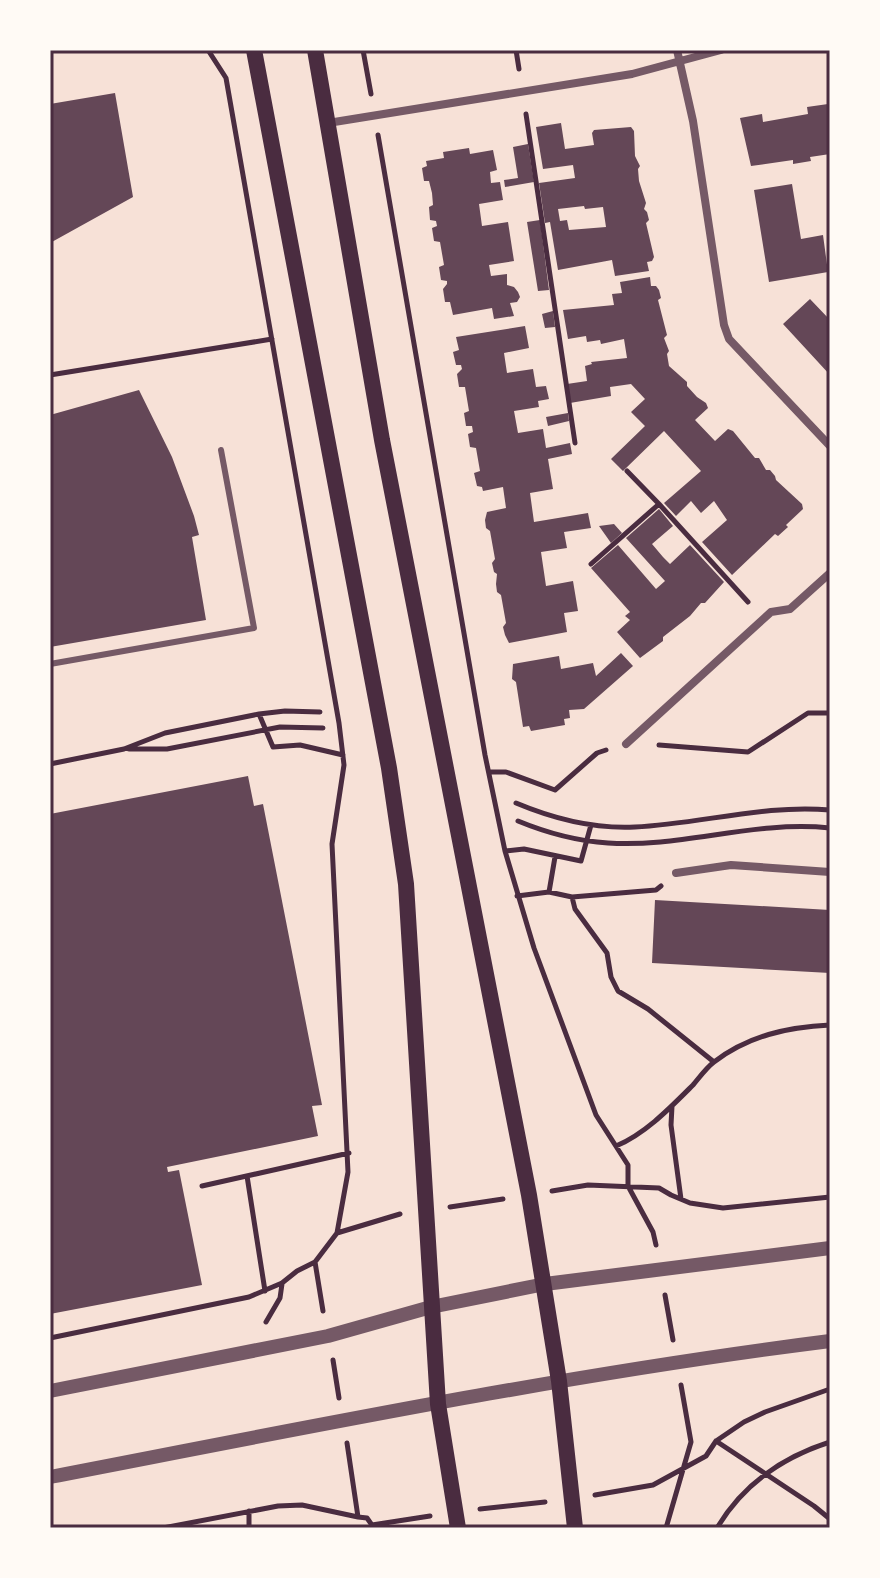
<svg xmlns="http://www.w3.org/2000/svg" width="880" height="1578" font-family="Arial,sans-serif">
<rect width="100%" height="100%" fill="#f7e1d7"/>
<path fill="#644757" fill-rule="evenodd" d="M115,93L133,197L50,243V104Z
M828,104L830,154L810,157L811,161L793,164V160L751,166L740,118L762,114L763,122L808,114L807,107Z
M561,123L565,149L594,145L592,133L594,130L631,127L634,131L635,156L640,166L638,169L639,181L646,203L644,209L647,212L649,220L646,223L654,257L652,261L647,262L649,271L615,276L612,260L558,270L550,222L545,223L539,183L575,178L573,165L543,169L536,127ZM584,206L585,209L603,207L606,227L569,230L567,220L560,221L558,209Z
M528,144L534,182L505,187L504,180L518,178L513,147Z
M469,148L470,154L493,150L497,170L490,172L491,183L500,182L503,200L479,204L482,226L508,222L514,261L489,265L491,276L507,274V285L514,287L518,292L520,297L517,302L510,303L514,316L494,319L492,308L453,315L450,302H445L443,289L447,284V281L441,280L439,267L444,265L440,242L434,241L432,228L437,226L436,221L430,220L429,207L433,205L432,193L429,181H424L422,168L427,166L426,161L444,158L443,152Z
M792,184L801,239L823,235L828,272L769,282L754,190Z
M540,220L549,290L538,291L527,222Z
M650,277L651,286H656L659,290L661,298L658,300L667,335L664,338L669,351L667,354L669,366L687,382V386L697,397L706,403L708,408L695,420L715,441L728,429L733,431L755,458H759L766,470H770L775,476L776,480L802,504L803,509L786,525L788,527L778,536L775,534L732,575L702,542L727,520L714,501L701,513L691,501L676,516L664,503L701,471L664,431L623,471L611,459L645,426L631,412L645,399L631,384L610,387L611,396L570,403L567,384L587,381L585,366L592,364L591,362L627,358L624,339L601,344L600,340L587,342L586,336L568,339L563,310L614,305L612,294L622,293L620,282Z
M810,299L830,320V375L783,324Z
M553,311L555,327L545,328L542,314Z
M525,326L529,348L504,353L507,373L533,369L536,387L546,386L549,399L538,401L539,407L514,411L518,433L543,429L546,448L570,443L572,454L548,459L553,489L530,493L534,522L588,513L591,528L564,532L567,548L541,552L546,586L573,581L578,611L564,613L567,632L509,643L505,635L503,627L506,623L501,595L497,592L496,584L497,574L494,572L492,563L495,559L490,531L486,528L485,520L487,512L506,508L503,487L483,491L482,487L477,486L474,473L480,471L476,448L470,447L468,434L473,432L472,426H466L464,413L469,411L465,387H459L457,374L462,369L461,365H456L453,352L459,350L456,337Z
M139,390L172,457L194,516L199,535L192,537L206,620L50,647V415Z
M568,413L569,421L548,426L546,417Z
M659,509L673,526L652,544L663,557L670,564L690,545L724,582L705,603H701L690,616L663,637V641L640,658L617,632L630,620L625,616L630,612L591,568L618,545L656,589L665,581L626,538Z
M614,524L622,533L611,543L599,526Z
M621,653L633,666L584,709L569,710L570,718L564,719L565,725L531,731L529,726L523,727L516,682L512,679L513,664L559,656L561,669L593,663L596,676Z
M248,776L254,806L263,804L322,1105L312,1106L318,1136L167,1167L168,1172L179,1170L202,1285L50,1314V814Z
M655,900L830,910V973L652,963Z"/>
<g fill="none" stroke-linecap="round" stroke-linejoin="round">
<path stroke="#4a2c40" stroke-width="5" d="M208,50L226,78L339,723L344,765L332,844L348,1172L337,1233L315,1262L323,1311
M363,50L371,94
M516,50L519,69
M526,114L575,443
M378,135L485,755L505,851L534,948L596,1115L628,1165V1186L653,1232L656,1245
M50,375L272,339
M627,471L659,504
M591,564L659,504L748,602
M259,714L273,747L300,745L343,755
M659,745L748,752L808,713H830
M129,749H167L280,727L323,728
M50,764L124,749L165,733L259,714L285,711L320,712
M489,772H506L555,790L597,753L606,750
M516,803C554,819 594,829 635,827C700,824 765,804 830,810
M518,821C547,833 577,841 608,843C682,848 753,820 830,828
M505,851L524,849L581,861L591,825
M549,892L555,857
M517,896L549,892L572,897L656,890L661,886
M572,897L575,909L607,953L611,977L618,991L648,1009L714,1062
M672,1106L671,1125L681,1199
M616,1146C645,1134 670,1108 693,1085C699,1078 706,1068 714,1062C748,1036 787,1027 830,1025
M247,1176L265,1291
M202,1186L349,1153
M552,1191L588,1185L659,1188L671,1195L690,1203L723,1208L830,1197
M450,1207L503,1199
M337,1233L400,1214
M665,1295L673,1340
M266,1322L280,1298L282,1284
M50,1338L249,1297L282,1283L297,1271L315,1262
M333,1360L339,1398
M716,1441L814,1506L830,1519
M347,1443L358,1517L367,1518L374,1528
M595,1495L653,1485L706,1456L716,1441L744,1422L765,1412L830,1389
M480,1509L545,1502
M249,1511V1528
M372,1525L430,1516
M163,1528L278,1506L302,1505L358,1517
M666,1528L691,1442L681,1385
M717,1528C743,1484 783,1457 830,1442"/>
<path stroke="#755966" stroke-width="6" d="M50,664L254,628L221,450"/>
<path stroke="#755966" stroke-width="8" d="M677,50L693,121L724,325L729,339L830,446
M328,123L632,74L721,50
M626,744L771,612L790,609L830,573
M676,873L731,865L830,872"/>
<path stroke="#755966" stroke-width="14" d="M50,1391L328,1336L431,1307L545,1284L830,1248
M50,1477C309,1427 568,1374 830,1341"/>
<path stroke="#4a2c40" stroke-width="16" d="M254,50L389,768L406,884L438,1404L458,1528
M315,50L382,440L529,1195L559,1381L575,1528"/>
</g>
<rect width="880" height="1578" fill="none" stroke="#fffaf5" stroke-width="104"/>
<rect x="52" y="52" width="776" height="1474" fill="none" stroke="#4a2c40" stroke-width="3"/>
</svg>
